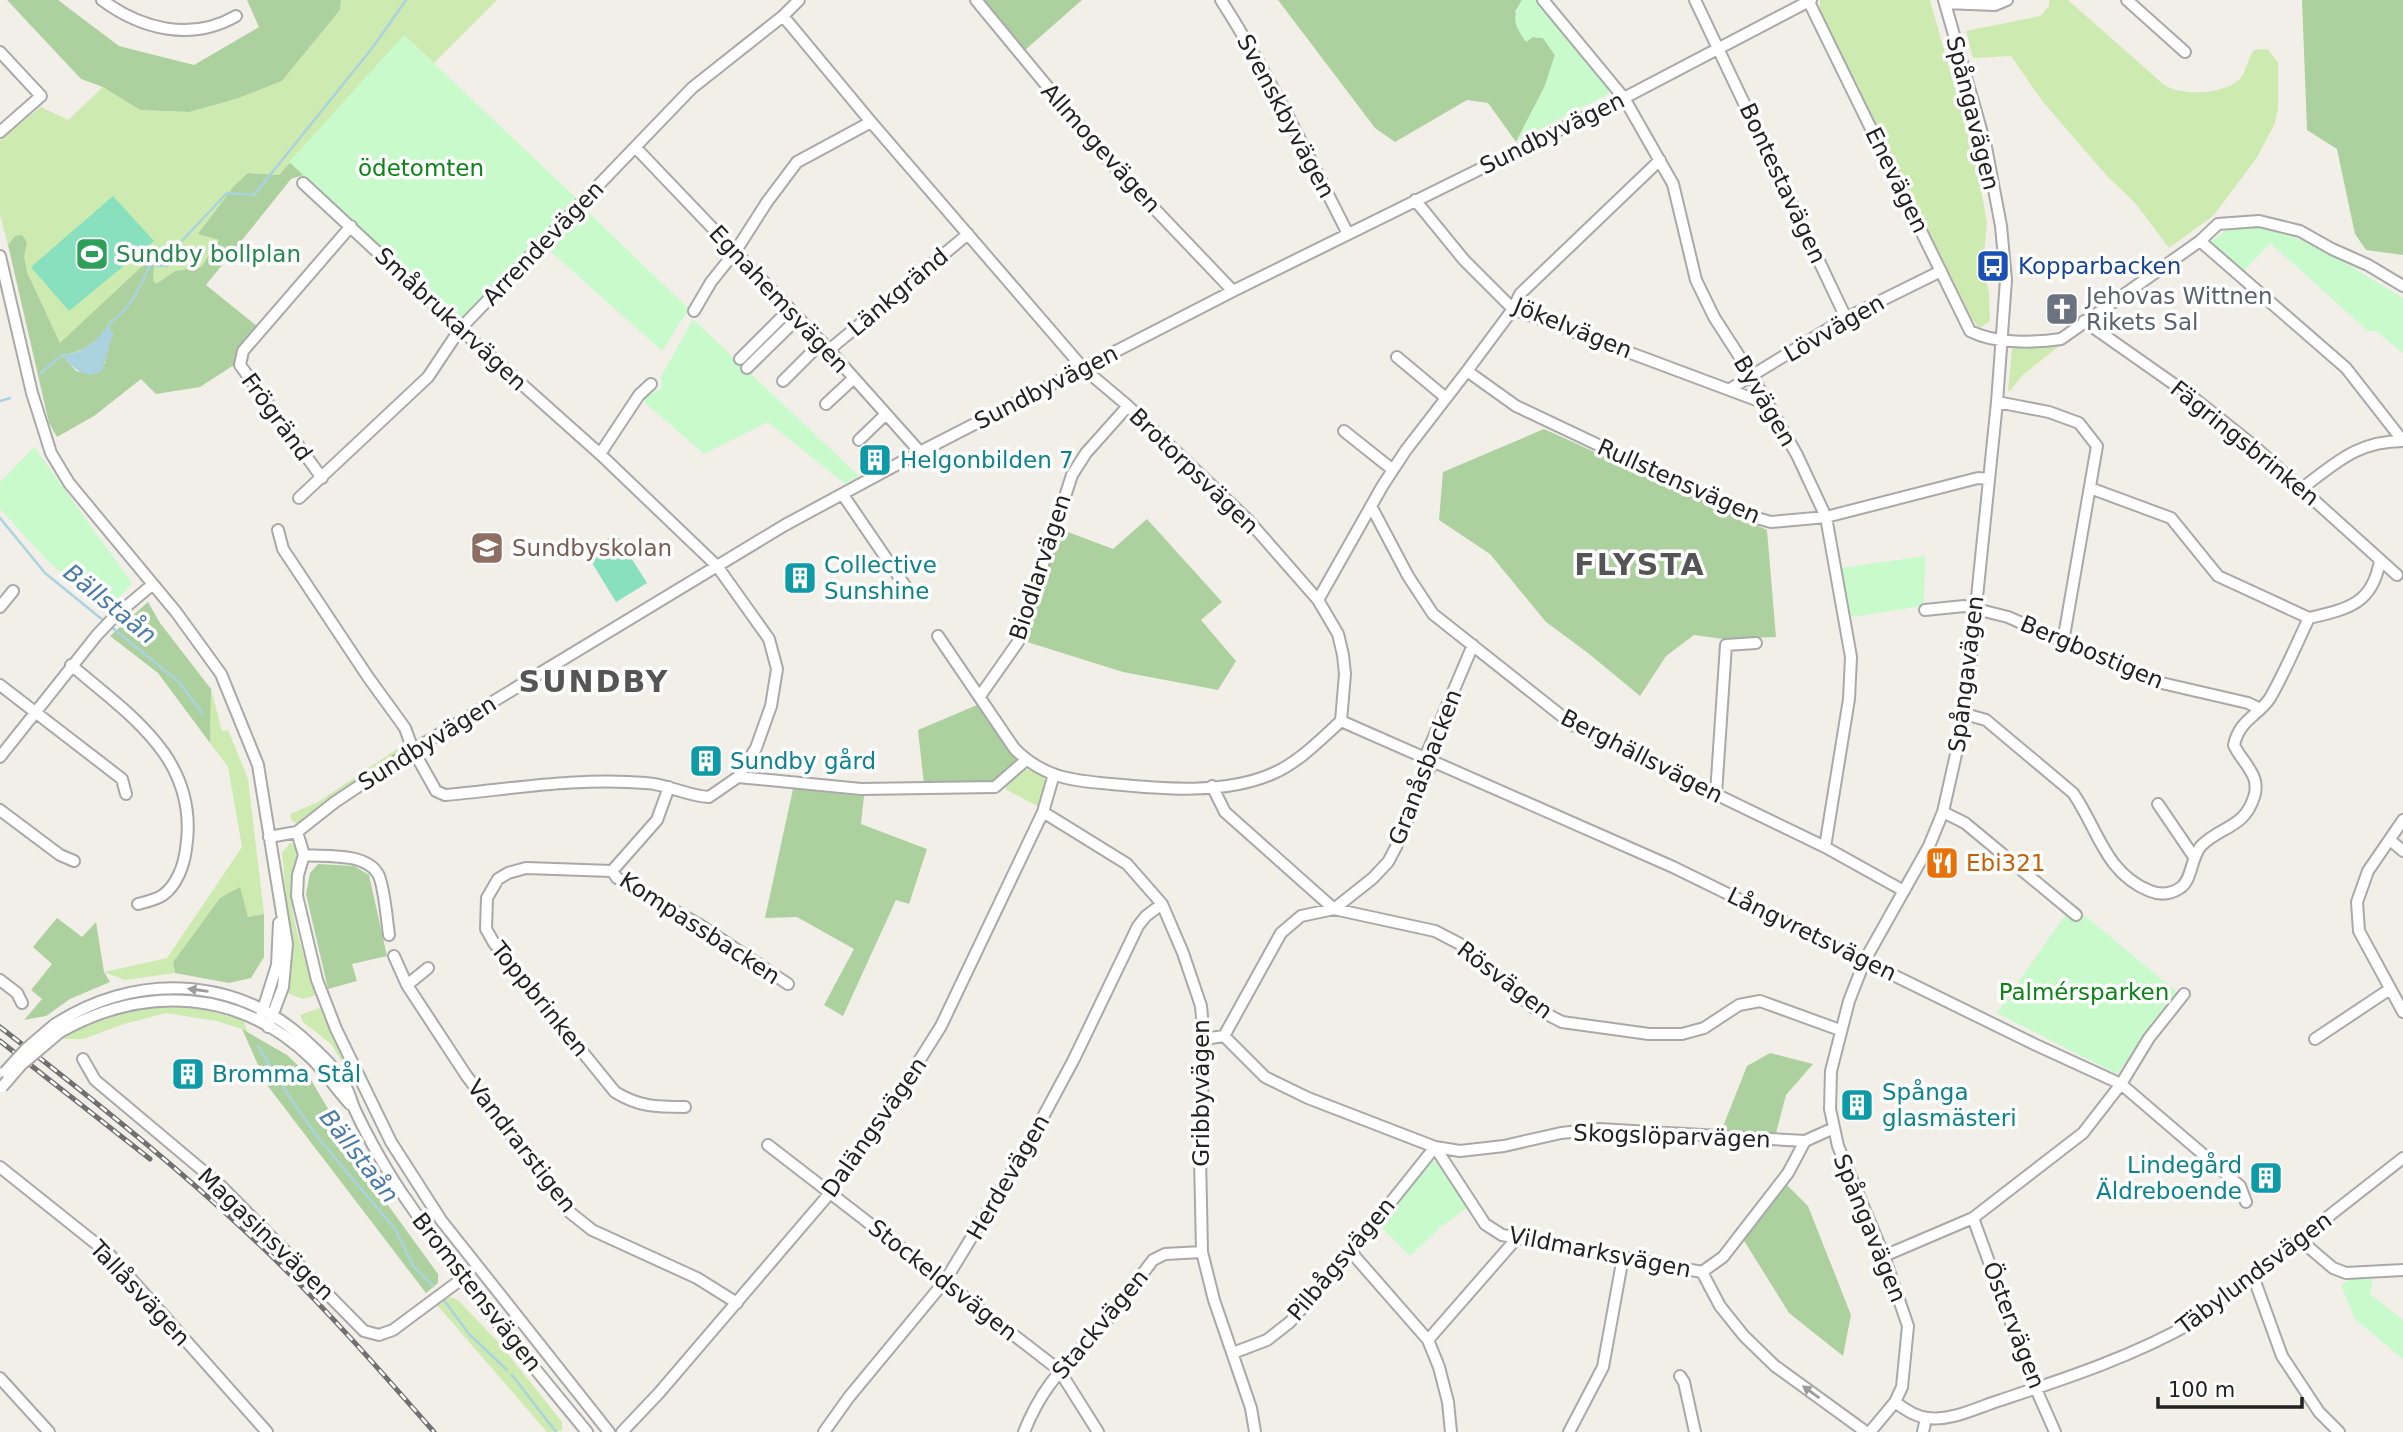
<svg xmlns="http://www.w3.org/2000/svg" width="2403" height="1432" font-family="'DejaVu Sans',sans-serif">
<rect width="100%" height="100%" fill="#f2efe9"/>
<path fill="#cdebb0" d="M341,0H497L434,63L404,35L279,175L248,173L199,234L219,240L201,268L175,271L156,284L153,281L154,255L60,344L27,272L15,236L8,245L0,215V140L41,107L68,120L103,87L140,110L189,112L236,99L282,81L340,10Z
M1820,0H1930L1977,167L1987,223L1983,263L1989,294L1990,321L1980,328L1972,319L1820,14Z
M2049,0H2068L2163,84C2180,97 2229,95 2242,76C2247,68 2248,58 2254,50L2267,49L2278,62V110L2274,125L2256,159L2213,216L2169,248L2136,204L2107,176L2043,102L2011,56L1973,58L1966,31L2040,16L2049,6Z
M2018,345H2060L2023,375L2010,391H2008L2012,349Z
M211,689L222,731L228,730L248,779L264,914L248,917L239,888L220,898L173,962L175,973L125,980L104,972L167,958L242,847L228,767L210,743Z
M400,747L402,750L325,801L301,822L296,823L291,820L290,814L318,802Z
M1022,770C1053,767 1046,787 1039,807L1005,789L1010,781Z
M290,843L298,845C299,864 290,883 292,905C296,935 307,966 317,995L303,999L287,993L291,949L282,853Z
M161,1005C191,1006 216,1011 244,1021L248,1034L242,1029L216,1021L166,1013L124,1024L83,1039H63C86,1013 129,1011 161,1005Z
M320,1008L350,1071L349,1074L331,1044L303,1022L300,1015Z
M450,1297L458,1300L500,1344L562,1422V1431L547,1432L437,1305Z"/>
<path fill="#add19e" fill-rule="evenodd" d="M7,0H58L119,46L194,65L259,27L247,0H341L340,10L282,81L236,99L189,112L140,110L103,87L81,79Z
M983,0H1082L1024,51Z
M1278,0H1522L1515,12L1533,37L1543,38L1555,55L1545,86L1516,142L1488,103L1467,100L1395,142L1375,128Z
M2302,0H2403V255L2366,250L2355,234L2337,149L2307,130Z
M404,35L449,302L439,303L303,175L291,179L206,285L257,326L237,352L234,365L200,387L156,394L141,379L94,416L57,437L49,423L8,245L15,236L22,235L27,242L24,257L27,272L60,343L155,254L153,280L156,284L175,271L201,267L219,240L198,234L234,186L248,173L279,175ZM108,326L113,333L105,354V363L90,374L76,371L62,355C81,353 97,343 108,326Z
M1544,429L1767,530L1776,637L1723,639L1694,635L1666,656L1640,696L1588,653L1546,622L1490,554L1439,520L1443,472Z
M1147,519L1222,602L1201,620L1236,661L1218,690L1123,672L1024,641L1060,529L1113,549Z
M148,602L160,623L211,689L210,743L158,673L110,636Z
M977,705L1018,762L993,781L924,785L918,730Z
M793,789L864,796L861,824L927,849L909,904L896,900L843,1016L824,1005L854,949L797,917L765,918Z
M318,864L354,866L369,875L387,956L352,964L357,981L328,989L306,894L310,873Z
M240,887L248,917L264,914V957L251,978L229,983L175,973L173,962L220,898Z
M57,918L82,937L96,922L104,972L110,982L70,999L46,1016L24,1020L42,999L31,990L52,964L33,947Z
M242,1029L287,1055L308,1075L372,1183L438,1274V1283L426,1293L267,1085Z
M1770,1053L1813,1064L1786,1095L1776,1133L1722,1129L1747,1066Z
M1784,1182L1808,1206L1851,1315L1843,1356L1789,1313L1743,1239Z"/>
<path fill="#c8facc" d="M1522,0H1538L1611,86L1608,94L1516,142L1545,86L1555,55L1543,38L1533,37L1526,42C1514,24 1511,19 1522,0Z
M404,35L576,198L523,264L466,323L289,162Z
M585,209L689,309L662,351L549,250Z
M2231,227H2270L2324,250L2403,298V353L2376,331H2368L2270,243L2244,271L2210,242Z
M693,319L859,476L845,484L768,422L704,454L644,402L647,396L662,388L661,377Z
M34,447L132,583L106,614L47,560L0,509V482Z
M1925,556L1924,606L1851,617L1841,568Z
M2072,905L2177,992L2117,1074L1997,1013Z
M1430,1160L1438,1162L1468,1207L1442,1226L1410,1256L1378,1224Z
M2373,1276L2370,1294L2403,1320V1359L2355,1319L2341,1285L2350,1279Z"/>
<path fill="#88e0be" d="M113,196L154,241L69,311L31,267Z
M616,534L647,583L616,602L586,553Z"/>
<path fill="#aad3df" d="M108,325L113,333L102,371C85,381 72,367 62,355C82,354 97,342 108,325Z"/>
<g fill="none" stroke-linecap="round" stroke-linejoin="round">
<path stroke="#aad3df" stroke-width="2.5" d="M108,325C133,305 137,293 150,265L167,266L174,260L178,245L227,193L254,195L373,47L406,0
M41,373L62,355
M0,401L10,398
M0,518L45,573L104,621
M109,625L179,682L203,714
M258,1046L286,1092L319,1139L395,1229L414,1267L433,1286
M444,1300L469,1334L507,1370
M512,1375L556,1432"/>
<defs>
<path id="minor" d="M102,0C141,29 191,42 236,16
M976,0L1108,160L1233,291
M1221,0C1269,75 1308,155 1348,234
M1543,0L1624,98L1673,184L1696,280L1714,317L1752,376L1797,455L1826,517L1851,657L1849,699L1825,847
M1695,0L1846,318
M1808,0L1970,331C1995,344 2034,343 2061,339L2200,241L2218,224L2259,221L2300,231L2332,249L2368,265L2403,286
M2127,0L2185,52
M1945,3L1995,5L2007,0
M783,16L871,122L1083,368L1128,406L1248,520L1318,600L1338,634L1343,655L1345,674L1341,721C1321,739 1299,762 1274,773C1226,795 1162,789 1111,784C1092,782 1072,781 1053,774C1038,768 1025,760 1014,748L938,636
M0,52L41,96L0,132
M636,148L829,350L920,452
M1415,200L1464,260L1513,309L1767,404
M2200,241L2346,368L2403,441
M0,256L32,393L51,453L69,483L176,612L221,674L258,765L287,944L283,987L268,1027
M694,311L711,282L735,252L767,202L797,162L871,122
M2084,321L2195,399L2254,446L2397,575
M829,350L968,234
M1397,357L1446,398
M740,359L790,309
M747,368L798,318
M1467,371L1516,406L1746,515L1771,522L1826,517L1978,478L1988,479
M783,381L822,342
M1730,389L1846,318L1941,271
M1997,402L2049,412L2079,423L2097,446L2063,642
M826,404L854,378
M1344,431L1393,470
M859,440L886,414
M600,454L639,395L651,384
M322,478L240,365L243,351L351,226
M2090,488L2171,518L2218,576L2309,618
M2301,489C2336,463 2357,441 2403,441
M843,495L910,593
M299,498L428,377L460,329L692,88L783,16L799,0
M1371,506L1408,576L1433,614L1573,725L1825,847L1904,891
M278,530L283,549L368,677L405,728L413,750L436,791L445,795C511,789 580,777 646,783C667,784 687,796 709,797L738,777L756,748L771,706L777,669L769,639L717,566L600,454L460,329L303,183
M1318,600L1383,485L1406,450L1467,371L1513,309L1520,294L1660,160
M0,607L13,591
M1925,610L1964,606L2008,617L2153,681L2248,703L2258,708
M71,665C131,716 200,760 186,849C184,865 177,885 163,895C156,900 145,902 138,904
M0,685L122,779L126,794
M980,696L1018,642L1072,475L1086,453L1128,406
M1965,714L1986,720L2073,793C2098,829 2105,873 2150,891C2160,895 2171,894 2180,888C2192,881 2191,857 2201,846C2220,826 2244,829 2254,797C2256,792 2256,787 2255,781C2252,768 2239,757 2234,745C2239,720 2258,716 2270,698C2285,672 2296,645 2309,618C2348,609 2373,604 2380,560
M1341,721L1673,867L2036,1045L2121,1084L2240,1186L2246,1202
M0,757L97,635L115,616L153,584
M738,777L861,789L995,787L1026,760
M1212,786L1225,812L1334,909L1435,931L1460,944L1533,1007L1562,1022L1649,1034H1682L1704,1028L1739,1005L1760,1001L1840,1030
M669,787L657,820L612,871L526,868L508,873L498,879L487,898L486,929L494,943L615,1092C639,1107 657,1107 685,1107
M1716,794L1726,645L1756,643
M2158,804L2194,857
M0,810L60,855L74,861
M1043,812L1127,864L1162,904L1183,953L1201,1006L1204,1039L1200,1156L1202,1252L1214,1300L1251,1408L1255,1432
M1943,812L1965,823L2076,915
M2403,820L2368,871L2357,902L2359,931L2403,1012
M297,832L304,855L298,875L297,896L317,980L336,1029L391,1142L441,1220L609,1432
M269,837L297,832L335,802L413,750L785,525L920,452L1233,291L1624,98L1811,0
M2390,840L2403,851
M304,855C325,857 365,852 378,874C384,884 387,921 389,935
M612,871L617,878L700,925L788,984
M394,956L407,985L466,1075L567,1210L592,1230L697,1278L737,1303
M0,980L17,993L22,1003
M407,985L428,968
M261,1016L277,965L279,923
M54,1025C132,974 231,974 303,1038C318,1052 336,1067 345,1086C350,1093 351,1102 355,1110C368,1138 390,1177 408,1202C463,1282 525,1357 587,1432
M60,1032C145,984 240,989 312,1059C326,1073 337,1090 350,1104
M1224,1036L1281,933L1301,916L1334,909L1373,878L1388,862L1396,847L1430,767L1427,753L1473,645
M1204,1039L1224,1036L1265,1077L1308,1098L1435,1147L1460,1151L1504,1146L1561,1133L1599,1129L1805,1141L1834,1128
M2315,1039L2390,989
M83,1059L95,1080L220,1185L364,1331L379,1335L393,1330L463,1278
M768,1145L1059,1370L1098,1432
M0,1167L109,1254L267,1432
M1973,1218L2032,1380L2055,1432
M2300,1240L2333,1268L2346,1273L2403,1270
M1351,1252L1428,1340L1439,1367L1448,1402L1451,1432
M1884,1256L1973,1218L2083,1133L2121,1084L2149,1038L2184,994
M1702,1272L1720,1306L1744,1336L1775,1366L1866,1432
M1702,1272L1723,1257L1788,1173L1805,1141
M2253,1276L2282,1356L2319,1412L2339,1432
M1428,1340L1517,1238
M1233,1353L1267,1340L1290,1322L1351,1252L1435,1147L1485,1224L1502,1235L1702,1272
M1680,1376L1684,1382L1695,1432
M0,1378L49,1432
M1895,1402C1904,1409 1916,1417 1928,1418C1953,1421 1978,1407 2001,1400C2067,1378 2134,1356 2195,1321L2403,1158
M622,1432L659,1393L830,1193L880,1123L941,1026L1043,812L1054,774
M824,1432L849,1397L945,1281L1029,1143L1074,1059L1138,926L1146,916L1162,904
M1024,1432C1044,1382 1066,1366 1100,1328C1119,1307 1136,1282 1153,1260L1165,1254L1202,1252
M1569,1432L1603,1367L1623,1257
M1870,1432L1895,1402L1902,1387L1908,1326L1884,1256L1838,1146L1830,1109L1831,1071L1849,1001L1865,960L1929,846L1943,812L1965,714L1997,402L2006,280L2001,226L1986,147L1944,0
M1923,1432L1926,1418"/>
</defs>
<use href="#minor" stroke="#a9a9a9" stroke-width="14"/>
<use href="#minor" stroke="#fff" stroke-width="10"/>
<defs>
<path id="rail" d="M0,1027C90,1097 178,1167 260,1245C322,1304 378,1368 434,1432
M0,1041L150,1159"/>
</defs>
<use href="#rail" stroke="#707070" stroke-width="5"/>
<use href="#rail" stroke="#fff" stroke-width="2.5" stroke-dasharray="8" stroke-linecap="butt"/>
<defs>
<path id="minor-bridge" d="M5,1072L26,1049L54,1025
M2,1087L21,1065L60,1032"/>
</defs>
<use href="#minor-bridge" stroke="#a9a9a9" stroke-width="14" stroke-linecap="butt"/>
<use href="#minor-bridge" stroke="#fff" stroke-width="10"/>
</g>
<defs><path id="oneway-solid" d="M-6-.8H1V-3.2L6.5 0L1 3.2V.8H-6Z" transform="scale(1.75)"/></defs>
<g fill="#9c9c9c">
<use href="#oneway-solid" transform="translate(198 990) rotate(-172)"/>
<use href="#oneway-solid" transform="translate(1811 1392) rotate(-144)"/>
</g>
<defs>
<symbol id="stadium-square" viewBox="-11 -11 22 22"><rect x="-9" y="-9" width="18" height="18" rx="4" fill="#2e9e5b" stroke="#fff"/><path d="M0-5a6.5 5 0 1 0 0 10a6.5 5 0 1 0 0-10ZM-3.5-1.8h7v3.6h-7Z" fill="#fff"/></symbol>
<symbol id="bus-square" viewBox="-11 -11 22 22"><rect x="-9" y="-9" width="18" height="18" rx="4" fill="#1a4fb4" stroke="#fff"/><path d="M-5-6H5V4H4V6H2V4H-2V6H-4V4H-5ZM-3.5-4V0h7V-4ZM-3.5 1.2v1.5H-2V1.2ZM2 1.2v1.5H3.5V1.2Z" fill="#fff"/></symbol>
<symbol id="church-square" viewBox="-11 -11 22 22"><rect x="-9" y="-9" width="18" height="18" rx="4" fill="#6b7280" stroke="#fff"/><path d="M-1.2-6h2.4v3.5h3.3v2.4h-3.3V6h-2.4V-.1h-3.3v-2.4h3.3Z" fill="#fff"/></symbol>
<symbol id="building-square" viewBox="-11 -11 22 22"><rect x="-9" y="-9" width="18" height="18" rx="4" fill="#0f9aa8" stroke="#fff"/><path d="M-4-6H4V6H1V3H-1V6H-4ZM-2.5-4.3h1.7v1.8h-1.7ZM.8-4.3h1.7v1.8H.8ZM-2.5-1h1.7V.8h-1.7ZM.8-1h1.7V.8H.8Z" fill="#fff"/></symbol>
<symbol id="school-square" viewBox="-11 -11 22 22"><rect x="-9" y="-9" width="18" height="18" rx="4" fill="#8d6e63" stroke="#fff"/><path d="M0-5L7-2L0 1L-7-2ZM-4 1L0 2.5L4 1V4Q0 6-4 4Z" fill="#fff"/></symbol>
<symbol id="restaurant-square" viewBox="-11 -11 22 22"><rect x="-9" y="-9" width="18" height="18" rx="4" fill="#e8710a" stroke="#fff"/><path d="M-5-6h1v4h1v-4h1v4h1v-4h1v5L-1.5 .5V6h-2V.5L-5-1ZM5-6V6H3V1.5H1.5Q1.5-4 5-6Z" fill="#fff"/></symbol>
</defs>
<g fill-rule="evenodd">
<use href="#stadium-square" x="73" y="235" width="38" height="38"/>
<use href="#bus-square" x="1974" y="247" width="38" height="38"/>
<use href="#church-square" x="2043" y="290" width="38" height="38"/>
<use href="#building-square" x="856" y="441" width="38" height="38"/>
<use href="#school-square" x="468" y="529" width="38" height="38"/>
<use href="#building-square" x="781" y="559" width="38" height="38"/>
<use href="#building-square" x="687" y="742" width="38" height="38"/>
<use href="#restaurant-square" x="1923" y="844" width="38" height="38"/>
<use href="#building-square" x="169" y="1055" width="38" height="38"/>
<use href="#building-square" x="1838" y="1086" width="38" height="38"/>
<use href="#building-square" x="2247" y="1159" width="38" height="38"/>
</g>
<g text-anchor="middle" stroke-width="7" stroke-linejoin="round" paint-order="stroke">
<g font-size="23" fill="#222" stroke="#fff">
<text transform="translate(1973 113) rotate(76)" y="8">Spångavägen</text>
<text transform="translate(1286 116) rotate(62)" y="8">Svenskbyvägen</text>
<text transform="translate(1552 133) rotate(-26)" y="8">Sundbyvägen</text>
<text transform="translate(1101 148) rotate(48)" y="8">Allmogevägen</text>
<text transform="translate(1897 180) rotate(64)" y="8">Enevägen</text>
<text transform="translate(1783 183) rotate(65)" y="8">Bontestavägen</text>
<text transform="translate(543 243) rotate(-46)" y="8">Arrendevägen</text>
<text transform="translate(898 292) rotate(-40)" y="8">Länkgränd</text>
<text transform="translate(779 299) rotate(47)" y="8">Egnahemsvägen</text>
<text transform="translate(451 319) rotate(43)" y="8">Småbrukarvägen</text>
<text transform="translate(1573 328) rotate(22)" y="8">Jökelvägen</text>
<text transform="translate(1834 328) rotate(-30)" y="8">Lövvägen</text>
<text transform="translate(1046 387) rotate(-27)" y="8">Sundbyvägen</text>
<text transform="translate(1765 401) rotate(60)" y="8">Byvägen</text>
<text transform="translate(277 417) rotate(54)" y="8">Frögränd</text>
<text transform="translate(2245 443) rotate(39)" y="8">Fägringsbrinken</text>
<text transform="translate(1194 471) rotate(44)" y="8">Brotorpsvägen</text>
<text transform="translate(1679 481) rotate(24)" y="8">Rullstensvägen</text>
<text transform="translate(1040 567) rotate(-72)" y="8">Biodlarvägen</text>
<text transform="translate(2092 652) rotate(23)" y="8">Bergbostigen</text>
<text transform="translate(1966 674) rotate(-83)" y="8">Spångavägen</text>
<text transform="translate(427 743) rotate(-32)" y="8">Sundbyvägen</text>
<text transform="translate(1642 756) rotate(27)" y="8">Berghällsvägen</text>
<text transform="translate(1425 767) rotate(-69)" y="8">Granåsbacken</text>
<text transform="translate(700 928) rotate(33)" y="8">Kompassbacken</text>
<text transform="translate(1812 934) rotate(26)" y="8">Långvretsvägen</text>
<text transform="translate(1505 980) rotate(37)" y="8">Rösvägen</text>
<text transform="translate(540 999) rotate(51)" y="8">Toppbrinken</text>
<text transform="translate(1201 1093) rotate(-90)" y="8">Gribbyvägen</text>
<text transform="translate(874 1127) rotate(-55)" y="8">Dalängsvägen</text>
<text transform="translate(1672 1136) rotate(2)" y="8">Skogslöparvägen</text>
<text transform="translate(522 1146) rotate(52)" y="8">Vandrarstigen</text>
<text transform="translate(1008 1177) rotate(-60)" y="8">Herdevägen</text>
<text transform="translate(1870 1228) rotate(68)" y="8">Spångavägen</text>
<text transform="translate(266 1234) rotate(44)" y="8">Magasinsvägen</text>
<text transform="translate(1600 1252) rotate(11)" y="8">Vildmarksvägen</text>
<text transform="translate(1341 1259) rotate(-50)" y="8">Pilbågsvägen</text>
<text transform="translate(2254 1273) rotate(-37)" y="8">Täbylundsvägen</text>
<text transform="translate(943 1280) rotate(38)" y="8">Stockeldsvägen</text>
<text transform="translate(477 1292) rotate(52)" y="8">Bromstensvägen</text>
<text transform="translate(140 1293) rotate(47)" y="8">Tallåsvägen</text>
<text transform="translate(1100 1324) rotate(-50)" y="8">Stackvägen</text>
<text transform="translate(2014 1325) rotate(69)" y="8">Östervägen</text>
</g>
<g font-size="23" fill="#0c8416" stroke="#fff">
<text x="421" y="176">ödetomten</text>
<text x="2084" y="1000">Palmérsparken</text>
</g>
<g font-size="23" fill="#27864d" stroke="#fff" text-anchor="start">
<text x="116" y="262">Sundby bollplan</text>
</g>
<g font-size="23" fill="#164399" stroke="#fff" text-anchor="start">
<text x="2018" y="274">Kopparbacken</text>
</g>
<g font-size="23" fill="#5b616d" stroke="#fff" text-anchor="start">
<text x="2086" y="304">Jehovas Wittnen<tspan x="2086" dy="26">Rikets Sal</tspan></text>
</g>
<g font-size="23" fill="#0d838f" stroke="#fff" text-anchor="start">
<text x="900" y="468">Helgonbilden 7</text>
<text x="824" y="573">Collective<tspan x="824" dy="26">Sunshine</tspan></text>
<text x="730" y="769">Sundby gård</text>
<text x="212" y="1082">Bromma Stål</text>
<text x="1882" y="1100">Spånga<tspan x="1882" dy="26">glasmästeri</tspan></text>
<text x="2242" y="1173" text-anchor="end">Lindegård<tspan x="2242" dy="26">Äldreboende</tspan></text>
</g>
<g font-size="23" fill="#785e54" stroke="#fff" text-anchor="start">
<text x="512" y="556">Sundbyskolan</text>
</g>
<g font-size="23" fill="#c56008" stroke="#fff" text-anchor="start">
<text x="1966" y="871">Ebi321</text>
</g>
<g font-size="24" font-style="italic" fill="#4a7aab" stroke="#fff">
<text transform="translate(110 604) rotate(39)" y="8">Bällstaån</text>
<text transform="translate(359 1156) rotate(52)" y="8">Bällstaån</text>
</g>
<g font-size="30" font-weight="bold" letter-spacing="2" fill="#555" stroke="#fff">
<text x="1640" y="575">FLYSTA</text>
<text x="594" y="692">SUNDBY</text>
</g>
</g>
<path d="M2158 1397v10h144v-10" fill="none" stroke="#222222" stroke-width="3.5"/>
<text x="2168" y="1397" font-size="21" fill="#222222" stroke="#ffffff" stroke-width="5" paint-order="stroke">100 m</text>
</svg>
